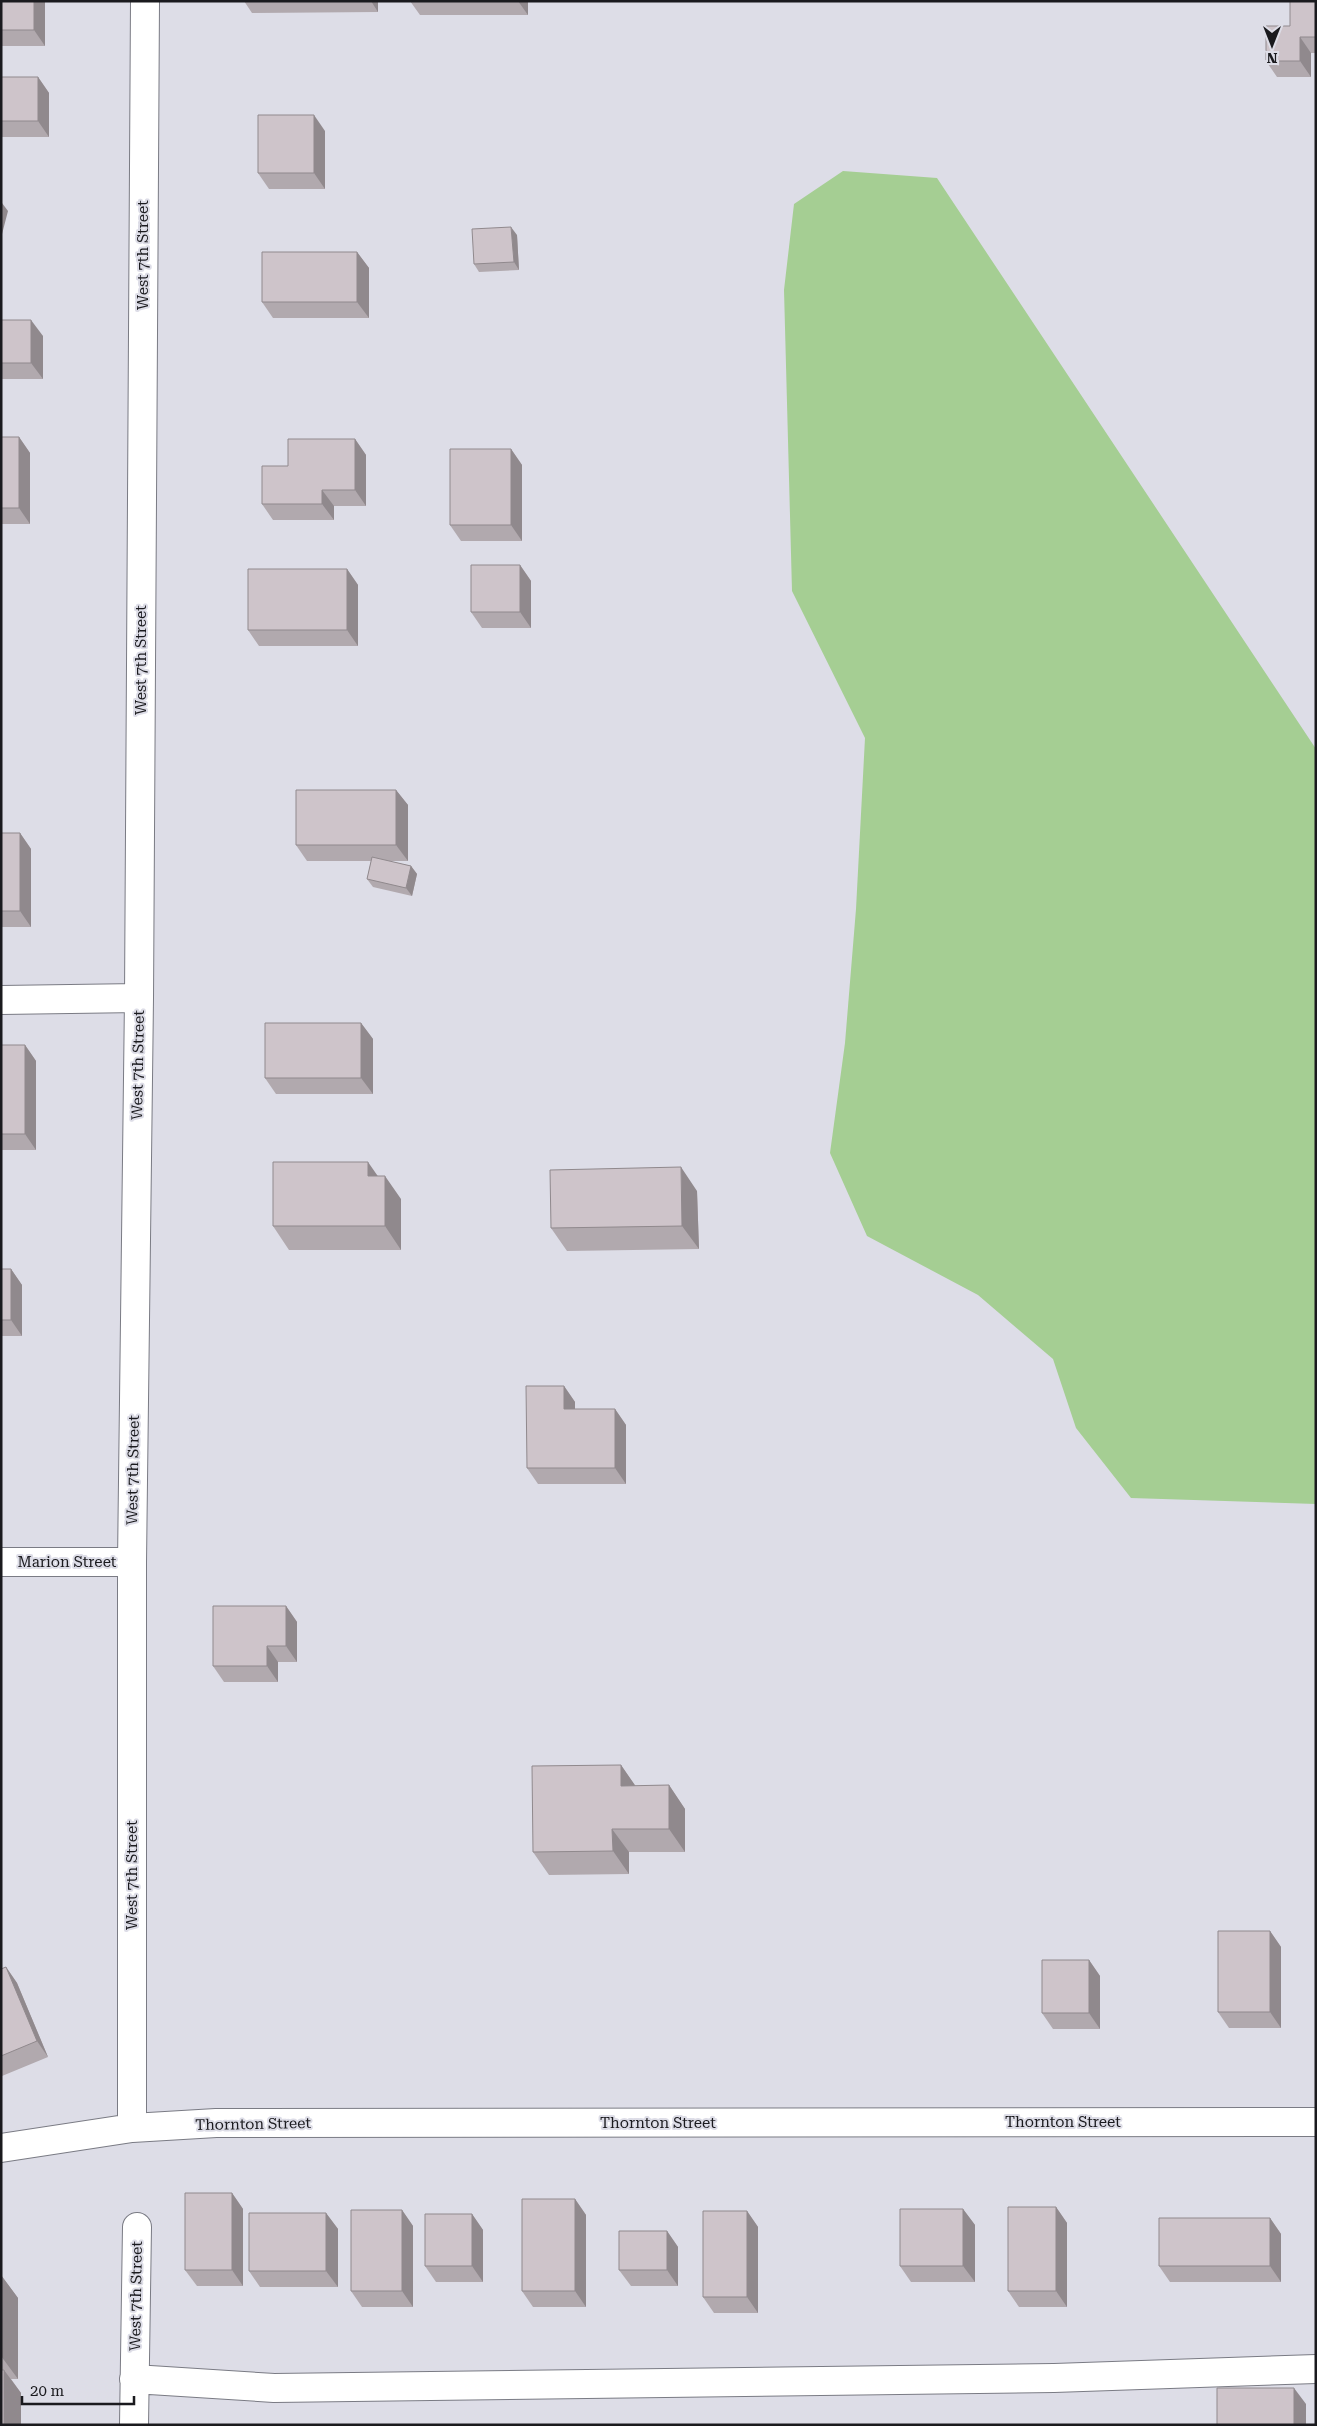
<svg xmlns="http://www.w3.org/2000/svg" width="1317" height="2426" font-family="'Roboto Serif',serif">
<rect width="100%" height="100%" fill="#dddde7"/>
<path fill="#a5ce93" d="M843,171L937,178L1316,749V1504L1131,1498L1076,1428L1053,1359L978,1295L867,1236L830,1153L845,1043L856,909L865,738L792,591L784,290L794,204Z"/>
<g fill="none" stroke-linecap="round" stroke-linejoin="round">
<defs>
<path id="minor" d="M1,1000L139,998
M1,1562H132
M132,2128V1562L139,998L145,1
M1,2148L132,2128L216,2123L1316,2122
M134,2379L274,2388L1054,2378L1316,2369
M134,2425L137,2227"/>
</defs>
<use href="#minor" stroke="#7a7b84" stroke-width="30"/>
<use href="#minor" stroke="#fff" stroke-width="28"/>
</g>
<path fill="#b1a9ae" d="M1,1H45V46H1Z
M244,1H378V12L252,13Z
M410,1H528V15H420Z
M1316,1V53H1311V77H1277L1266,61L1290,26Z
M1,77H38L49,93V137H1Z
M325,131V189H269L258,173Z
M517,235L519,270L479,272L474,264Z
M357,252L369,268V318H273L262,302Z
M1,320L43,336V379H1Z
M1,437H19L30,453V524H1Z
M355,439L366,455V506H334V520H273L262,504L288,466Z
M511,449L522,465V541H461L450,525Z
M520,565L531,581V628H482L471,612Z
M347,569L358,585V646H259L248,630Z
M396,790L408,805V861H389L411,866L417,874L412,896L373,887L367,879L371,861H307L296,845Z
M1,833H20L31,849V927H1Z
M361,1023L373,1039V1094H276L265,1078Z
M1,1045H25L36,1061V1150H1Z
M697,1191L699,1249L567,1251L551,1228Z
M401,1199V1250H289L273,1226Z
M1,1269H11L22,1285V1336H1Z
M564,1386L575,1402V1409H615L626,1425V1484H538L527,1468Z
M286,1606L297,1622V1662H278V1682H224L213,1666Z
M621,1765L635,1786L669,1785L685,1809V1852H629V1874L549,1875L533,1852Z
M1270,1931L1281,1947V2028H1229L1218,2012Z
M1089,1960L1100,1976V2029H1053L1042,2013Z
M6,1967L17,1983L48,2057L2,2076L1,1969Z
M232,2193L243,2209V2286H197L185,2270Z
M575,2199L586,2215V2307H533L522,2291Z
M1056,2207L1067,2223V2307H1019L1008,2291Z
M963,2209L975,2225V2282H911L900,2266Z
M402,2210L413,2226V2307H362L351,2291Z
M747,2211L758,2227V2313H714L703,2297Z
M326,2213L338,2229V2287H260L249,2271Z
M472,2214L483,2230V2282H436L425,2266Z
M1270,2218L1281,2234V2282H1170L1159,2266Z
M667,2231L678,2247V2286H631L619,2270Z
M1,2275L18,2298V2379H11L21,2393V2425H1Z"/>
<path fill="#90898d" d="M34,1H45V46L34,30Z
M371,1H378V12Z
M518,1H528V15Z
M1300,37L1311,53V77L1300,61Z
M38,77L49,93V137L38,121Z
M314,115L325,131V189L314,173Z
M2,203L8,211L1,238V205Z
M511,227L517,235L519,270L514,262Z
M357,252L369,268V318L357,302Z
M31,320L43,336V379L31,363Z
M19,437L30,453V524L19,508Z
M355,439L366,455V506L355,490Z
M511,449L522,465V541L511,525Z
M322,490L334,506V520L322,504Z
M520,565L531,581V628L520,612Z
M347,569L358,585V646L347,630Z
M396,790L408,805V861L396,845Z
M20,833L31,849V927L20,911Z
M411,866L417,874L412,896L406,888Z
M361,1023L373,1039V1094L361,1078Z
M25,1045L36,1061V1150L25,1134Z
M368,1162L384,1185L368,1176Z
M681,1167L697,1191L699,1249L682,1226Z
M385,1176L401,1199V1250L385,1226Z
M11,1269L22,1285V1336L11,1320Z
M564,1386L575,1402V1425L564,1409Z
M615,1409L626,1425V1484L615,1468Z
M286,1606L297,1622V1662L286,1646Z
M267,1646L278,1662V1682L267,1666Z
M621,1765L637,1788L621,1786Z
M669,1785L685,1809V1852L669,1829Z
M612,1829L629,1852V1874L613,1851Z
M1270,1931L1281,1947V2028L1270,2012Z
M1089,1960L1100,1976V2029L1089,2013Z
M6,1967L17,1983L48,2057L37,2041Z
M232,2193L243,2209V2286L232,2270Z
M575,2199L586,2215V2307L575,2291Z
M1056,2207L1067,2223V2307L1056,2291Z
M963,2209L975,2225V2282L963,2266Z
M402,2210L413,2226V2307L402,2291Z
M747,2211L758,2227V2313L747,2297Z
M326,2213L338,2229V2287L326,2271Z
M472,2214L483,2230V2282L472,2266Z
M1270,2218L1281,2234V2282L1270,2266Z
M667,2231L678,2247V2286L667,2270Z
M1,2275L18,2298V2379L1,2356Z
M4,2370L21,2393V2425H4Z
M1294,2388L1306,2404V2425H1294Z"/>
<path fill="#cec4ca" stroke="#90898d" d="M1,1H34V30H1Z
M1290,1H1316V37H1300V61H1266V26H1290Z
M1,77H38V121H1Z
M258,115H314V173H258Z
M511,227L514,262L474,264L472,229Z
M262,252H357V302H262Z
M1,320H31V363H1Z
M1,437H19V508H1Z
M288,439H355V490H322V504H262V466H288Z
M450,449H511V525H450Z
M471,565H520V612H471Z
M248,569H347V630H248Z
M296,790H396V845H296Z
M1,833H20V911H1Z
M372,857L411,866L406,888L367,879Z
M265,1023H361V1078H265Z
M1,1045H25V1134H1Z
M273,1162H368V1176H385V1226H273Z
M681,1167L682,1226L551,1228L550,1170Z
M1,1269H11V1320H1Z
M526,1386H564V1409H615V1468H527Z
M213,1606H286V1646H267V1666H213Z
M621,1765V1786L669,1785V1829H612L613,1851L533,1852L532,1766Z
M1218,1931H1270V2012H1218Z
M1042,1960H1089V2013H1042Z
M6,1967L37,2041L1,2056V1969Z
M185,2193H232V2270H185Z
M522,2199H575V2291H522Z
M1008,2207H1056V2291H1008Z
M900,2209H963V2266H900Z
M351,2210H402V2291H351Z
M703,2211H747V2297H703Z
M249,2213H326V2271H249Z
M425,2214H472V2266H425Z
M1159,2218H1270V2266H1159Z
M619,2231H667V2270H619Z
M1,2370H4V2425H1Z
M1217,2388H1294V2425H1217Z"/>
<g text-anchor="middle" stroke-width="4" stroke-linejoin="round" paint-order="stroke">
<g font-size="15" fill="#1a1a1e" stroke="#dddde7">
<text transform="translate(143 255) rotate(-90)" y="5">West 7th Street</text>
<text transform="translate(141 660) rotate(-90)" y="5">West 7th Street</text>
<text transform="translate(138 1065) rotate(-89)" y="5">West 7th Street</text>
<text transform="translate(133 1470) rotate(-89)" y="5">West 7th Street</text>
<text x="67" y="1567">Marion Street</text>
<text transform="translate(132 1875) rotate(-90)" y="5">West 7th Street</text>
<text x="1063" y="2127">Thornton Street</text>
<text x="658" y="2128">Thornton Street</text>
<text transform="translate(253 2124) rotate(-1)" y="5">Thornton Street</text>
<text transform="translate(136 2296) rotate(-89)" y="5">West 7th Street</text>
</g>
</g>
<rect width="1317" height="2426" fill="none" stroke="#1a1a1e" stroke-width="5"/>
<g transform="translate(1272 45) rotate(180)" stroke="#dddde7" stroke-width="4" paint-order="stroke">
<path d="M0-4L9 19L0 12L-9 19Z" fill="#1a1a1e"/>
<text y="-8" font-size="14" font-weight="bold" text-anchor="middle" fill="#1a1a1e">N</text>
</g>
<path d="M22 2396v8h112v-8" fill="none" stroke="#1a1a1e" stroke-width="2.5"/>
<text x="30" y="2396" font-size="15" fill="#1a1a1e" stroke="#dddde7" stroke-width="4" paint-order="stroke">20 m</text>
</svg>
